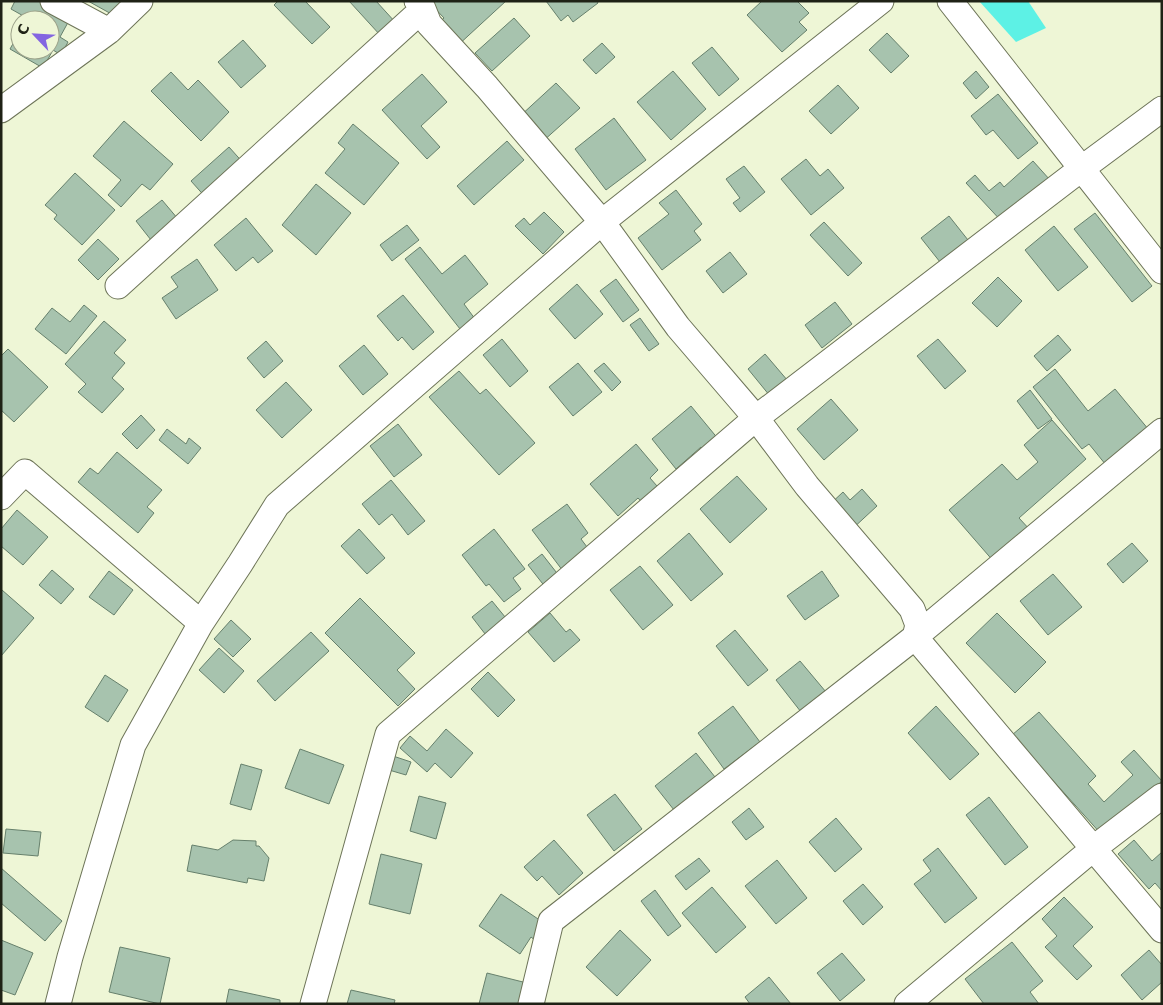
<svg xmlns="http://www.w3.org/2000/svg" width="1163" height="1005" font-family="'DejaVu Sans',sans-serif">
<rect width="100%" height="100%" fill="#eef6d6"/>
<path fill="#5df1e5" d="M979,1H1028L1046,28L1016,42Z"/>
<path fill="#a7c3ae" stroke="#66806c" d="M15,1H43L71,17L60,37L68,42L61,55L53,50L43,68L10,49L20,31V50H50V20H26L27,18L11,9Z
M88,1H123L115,16Z
M278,1H305L330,27L312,44L274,5Z
M349,1H376L406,34L391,47Z
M428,1H506L456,47L436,25L444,18Z
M546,1H597L598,3L573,22L568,15L561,21Z
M762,1H797L809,13L799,22L807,30L782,52L747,15Z
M514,18L530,36L492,71L475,53Z
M887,33L909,56L891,73L869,50Z
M243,40L266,66L241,88L218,62Z
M602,43L615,57L596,74L583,60Z
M712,47L739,79L719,96L692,63Z
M673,71L706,109L671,140L637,102Z
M976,71L989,87L976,99L963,83Z
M171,72L188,90L198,80L229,112L201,141L151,91Z
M422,74L447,102L421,126L440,147L427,159L382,110Z
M556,83L580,108L542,142L519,117Z
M838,85L859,108L831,134L809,111Z
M998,94L1038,143L1018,159L993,130L986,135L971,116Z
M614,118L646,160L606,190L575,149Z
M124,121L173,164L150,190L142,184L121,207L108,195L121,180L93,156Z
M353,124L399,163L364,205L325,173L345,149L338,143Z
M507,141L524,160L474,205L457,186Z
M229,147L246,166L208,200L191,181Z
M806,159L820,176L828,169L844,188L811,215L781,179Z
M1033,161L1050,180L1004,224L966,183L975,175L989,191L1000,182L1004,187Z
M744,166L765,192L740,212L733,203L740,198L726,179Z
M75,173L115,210L82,245L54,219L57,215L45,205Z
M316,184L351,213L316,255L282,225Z
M676,190L702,224L694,231L701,240L662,270L638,238L669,214L659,203Z
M162,200L178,219L151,240L136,221Z
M544,212L564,232L543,254L515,226L524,218L530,225Z
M1095,213L1152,286L1132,302L1074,229Z
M949,216L968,240L940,262L921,238Z
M246,218L273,251L258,263L253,257L236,271L214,245Z
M824,222L862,263L848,276L810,235Z
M407,225L419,240L392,261L380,245Z
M1054,226L1088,267L1058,291L1025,250Z
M98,239L119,259L98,280L78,260Z
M420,247L442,274L465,255L488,284L464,304L478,323L464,334L405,259Z
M730,252L747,274L723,293L706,271Z
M197,259L218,290L176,319L162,298L178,287L171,277Z
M998,277L1022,301L997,327L972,303Z
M616,279L639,310L623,322L600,291Z
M577,284L603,314L575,339L549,309Z
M403,295L434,332L413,350L402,337L398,341L377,316Z
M835,302L852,324L822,348L805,325Z
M84,305L97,316L66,354L35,329L52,308L70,322Z
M640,318L659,344L649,351L630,325Z
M104,321L126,340L114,353L125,363L112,378L124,389L102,413L78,392L86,384L65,364Z
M1058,335L1071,350L1047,371L1034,356Z
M502,339L528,371L510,387L483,355Z
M938,339L966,371L945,389L917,356Z
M266,341L283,361L264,378L247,358Z
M364,345L388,374L363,395L339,366Z
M8,349L48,387L14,422L1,410V356Z
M765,354L788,381L770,396L748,369Z
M578,363L602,392L573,416L549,387Z
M604,363L621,382L612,391L594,371Z
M1055,369L1088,411L1115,389L1149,430L1106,465L1089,444L1082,449L1033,387Z
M459,371L480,394L486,389L535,443L499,475L429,397Z
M286,382L312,410L282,438L256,410Z
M1030,390L1052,419L1038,429L1017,401Z
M831,399L858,430L824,460L797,429Z
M691,406L724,446L710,457L701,447L676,469L652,439Z
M141,415L155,430L137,449L122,434Z
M1052,420L1086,459L1019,518L1031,531L995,563L949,510L1002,464L1017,480L1038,462L1024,445Z
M398,424L422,455L394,477L370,446Z
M167,429L186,444L189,438L201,448L188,464L159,440Z
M636,444L658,470L650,478L664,494L647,508L638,498L618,516L590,484Z
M117,452L162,490L147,507L154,513L138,533L78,482L90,468L98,474Z
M737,476L767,509L730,543L700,509Z
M391,480L425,521L408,535L392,514L379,525L362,504Z
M862,489L877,506L850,531L827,507L843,492L850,500Z
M567,504L588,533L581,539L593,555L566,575L532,530Z
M17,510L48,537L23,565L1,546V529Z
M359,529L385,558L367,574L341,546Z
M494,529L525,569L513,578L521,589L504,602L489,584L486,586L462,555Z
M689,533L723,574L691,601L657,561Z
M1132,543L1148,561L1123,583L1107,564Z
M542,554L560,577L546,588L528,565Z
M640,566L673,605L643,630L610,590Z
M52,570L74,589L61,604L39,585Z
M109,571L133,590L114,615L89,597Z
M822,571L839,596L805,620L787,596Z
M1053,574L1082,607L1048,635L1020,601Z
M2,590L34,618L1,656V592Z
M360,598L415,653L397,670L415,689L398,706L325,633Z
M492,601L510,623L489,639L472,617Z
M550,613L566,632L570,629L580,640L554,662L528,632Z
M997,613L1046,662L1015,693L966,643Z
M231,620L251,639L233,657L214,639Z
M735,630L768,670L748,686L716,646Z
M311,632L329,651L275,701L257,681Z
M219,648L244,671L224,693L199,670Z
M800,661L826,692L801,712L776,680Z
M488,672L515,700L498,717L471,689Z
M105,675L128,690L108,722L85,707Z
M733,706L760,742L724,769L698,733Z
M936,706L979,754L950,780L908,733Z
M1039,712L1096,776L1088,784L1104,802L1133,775L1121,762L1134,750L1162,781L1102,835L1012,735Z
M446,729L473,753L451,778L435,763L427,772L400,748L410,736L427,751Z
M300,749L344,765L329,804L285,788Z
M696,753L715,777L674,810L655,786Z
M393,756L411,762L406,775L389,770Z
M241,764L262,770L251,810L230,804Z
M615,794L642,829L614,851L587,815Z
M419,796L446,803L436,839L410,831Z
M989,797L1028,847L1005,865L966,815Z
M749,808L764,827L746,840L732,822Z
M836,818L862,849L835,872L809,842Z
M6,829L41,832L38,856L3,853Z
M233,840L256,841V846H259L269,858L264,881L248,878L247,883L187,871L192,845L218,850Z
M554,840L583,873L559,895L542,876L537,881L524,867Z
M1134,840L1152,861L1162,852V891L1155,883L1149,889L1118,854Z
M938,848L977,898L945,923L914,884L931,871L923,860Z
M381,854L422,864L410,914L369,904Z
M699,858L710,871L686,890L675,876Z
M777,860L807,898L776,924L745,886Z
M1,868L62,921L45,941L1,903Z
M863,884L883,907L863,925L843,901Z
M712,887L746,927L716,953L682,913Z
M655,890L681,926L668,936L641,901Z
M501,894L547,925L536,941L531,937L520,954L479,926Z
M1064,897L1093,927L1073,946L1092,966L1077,980L1045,947L1057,936L1042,919Z
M620,930L651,960L617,996L586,967Z
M1,940L33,953L15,995L1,990Z
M1012,942L1043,981L1030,992L1039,1004H984L965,979Z
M120,947L170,958L160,1004L109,992Z
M1149,950L1162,965V982L1142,1000L1121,975Z
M842,953L865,980L840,1001L817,973Z
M487,973L527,983L522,1004H479Z
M769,977L791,1004H750L745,997Z
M229,989L280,1000V1004H226Z
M351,990L395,1000L394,1004H347Z"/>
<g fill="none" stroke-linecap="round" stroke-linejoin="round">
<defs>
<path id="minor" d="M53,1L109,31
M417,1L423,9L429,24L487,87L602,222L678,327L756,418L807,486L912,609L918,625L915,637L1162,930
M950,1L1162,271
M1,110L109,31L140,1
M118,286L423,9
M1,497L25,472L201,623
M58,1004L70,957L133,745L201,623L240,564L277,505L602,222L881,1
M313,1004L388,734L756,418L1081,169L1162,109
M531,1004L551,921L915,637L1162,431
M907,1004L1094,848L1162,796"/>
</defs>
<use href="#minor" stroke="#6d7458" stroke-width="27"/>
<use href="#minor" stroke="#fff" stroke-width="25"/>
</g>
<rect width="1163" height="1005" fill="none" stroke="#1f2216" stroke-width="5"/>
<g transform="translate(35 35) rotate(295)"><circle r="24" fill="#eef6d6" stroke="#9ba189"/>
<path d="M0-4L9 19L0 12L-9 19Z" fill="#8365e1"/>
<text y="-8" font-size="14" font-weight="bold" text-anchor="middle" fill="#1f2216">С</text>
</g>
</svg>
